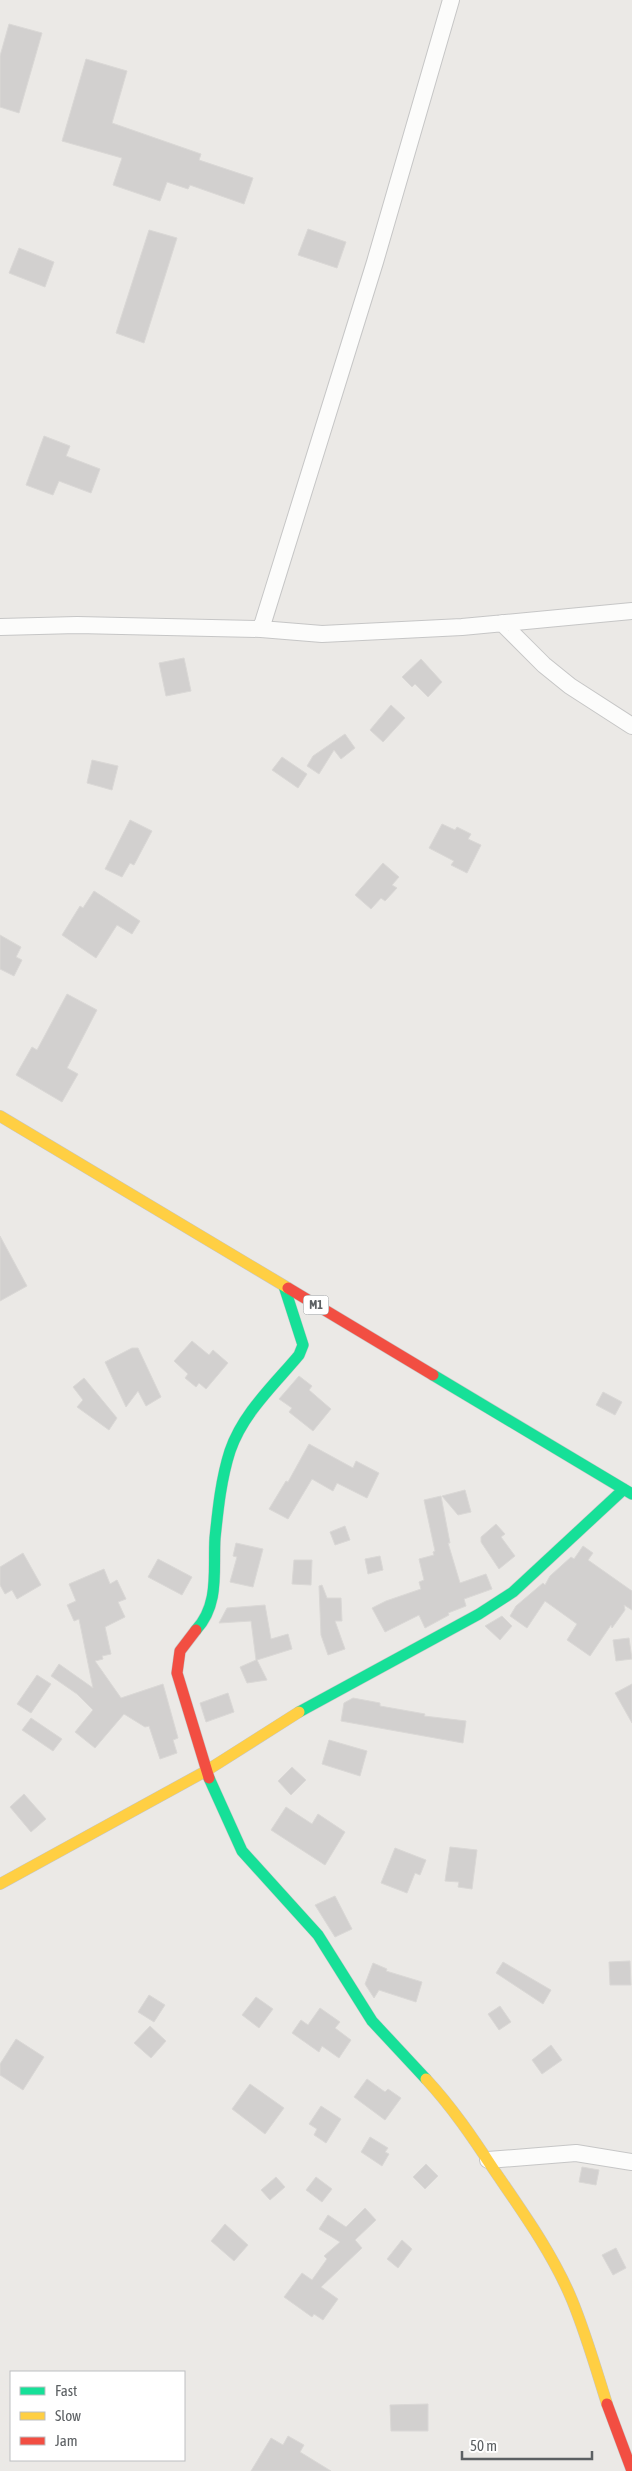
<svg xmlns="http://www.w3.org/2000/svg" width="632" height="2471" font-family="'Asap Condensed',sans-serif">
<rect width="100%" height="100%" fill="#ebe9e6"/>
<path fill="#d2d0cf" stroke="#dad8d6" d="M9,24L42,33L19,113L0,107V56Z
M86,59L127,71L112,123L201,154L199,160L253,178L244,204L190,185L188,189L167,182L160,201L113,185L122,158L62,141Z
M308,229L346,242L337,268L298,255Z
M149,230L177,238L144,343L116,333Z
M19,248L54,262L45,287L9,273Z
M44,436L70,446L66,456L100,469L91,493L59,481L53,495L26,485Z
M184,658L191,691L166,696L159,663Z
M421,659L442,682L428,697L415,684L412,687L402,677Z
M391,705L405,718L383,742L370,730Z
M345,734L355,748L341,759L334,750L319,774L307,766L313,756Z
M282,757L307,774L298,788L272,770Z
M92,760L118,766L112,790L87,783Z
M130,820L152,831L134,865L130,863L122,877L105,869Z
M442,824L455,830L457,827L471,834L468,839L481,845L467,873L451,865L454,861L429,848Z
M383,863L399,877L392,885L397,888L385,901L381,898L371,909L355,895Z
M94,891L140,921L132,934L117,925L96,958L62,935L80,906L83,908Z
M0,935L21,947L16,957L22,960L14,976L0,969Z
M67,994L97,1010L67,1068L78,1074L62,1102L16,1075L32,1047L37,1050Z
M0,1236L27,1286L0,1301Z
M192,1341L209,1355L213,1350L228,1363L206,1389L199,1383L196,1387L185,1378L188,1374L174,1361Z
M132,1348H138L161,1397L146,1406L138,1391L126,1407L105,1362Z
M299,1376L312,1386L309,1390L331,1409L313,1431L289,1412L292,1408L279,1399Z
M84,1378L117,1418L109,1430L77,1407L83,1400L73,1387Z
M603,1392L622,1402L615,1415L596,1405Z
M309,1444L353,1468L356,1461L379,1473L367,1498L337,1483L333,1491L312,1479L288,1519L269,1509L286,1481L288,1482Z
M465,1490L471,1512L458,1515L442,1496Z
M441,1496L450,1543H448L460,1583L486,1574L492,1589L464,1599L466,1606L448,1613L449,1615L425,1628L419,1615L385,1632L372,1608L386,1601L421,1589L419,1582L424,1580L419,1559L434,1555L433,1552L435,1551L424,1500Z
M496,1524L505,1534L501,1537L515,1556L499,1569L481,1542V1537Z
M345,1526L350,1540L335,1545L330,1532Z
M236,1543L263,1549L253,1587L230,1582L237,1557L233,1556Z
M583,1546L593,1553L588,1560L632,1591V1610L624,1605L625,1610L612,1628L611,1625L590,1656L567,1640L577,1624L545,1601L527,1628L510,1616L516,1606L543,1583L545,1585L550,1576L571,1557L574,1559Z
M23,1553L41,1585L17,1599L12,1590L5,1594L0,1585V1567Z
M380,1556L383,1570L368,1574L365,1559Z
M158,1559L192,1577L182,1595L148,1577Z
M294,1560H312L311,1585L292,1584Z
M104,1569L110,1584L117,1580L126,1599L118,1602L125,1617L105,1627L111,1654L102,1656L103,1659L95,1661L121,1698L163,1684L178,1738L173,1740L177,1753L160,1759L149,1726L145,1727L124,1714L95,1748L75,1732L93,1710L77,1694L51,1676L59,1664L93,1688L79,1619L74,1621L67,1605L76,1601L69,1584Z
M322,1585L327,1598H341L342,1621H335L345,1649L328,1655L321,1635L319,1586Z
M265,1605L271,1639L288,1634L292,1649L257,1660L267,1680L247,1683L240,1667L256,1660L251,1621L219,1623L227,1608Z
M502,1616L512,1626L500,1640L485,1626Z
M629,1638L632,1659L616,1661L613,1640Z
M37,1675L51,1684L31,1713L17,1704Z
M632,1684V1723L615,1693Z
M228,1693L234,1712L206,1722L200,1703Z
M353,1698L380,1703V1706L425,1714L424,1716L466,1721L463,1743L341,1721L344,1703Z
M31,1718L62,1739L53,1751L22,1730Z
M329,1740L367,1751L360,1776L322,1764Z
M292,1767L306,1780L291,1795L278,1781Z
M24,1794L46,1819L31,1832L10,1807Z
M286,1807L312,1824L318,1814L345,1832L325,1865L271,1830Z
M450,1847L477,1850L472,1889L458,1887L459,1882L445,1881Z
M395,1848L426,1860L420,1875L415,1873L407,1893L381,1883Z
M335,1896L352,1929L335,1937L315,1905Z
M630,1961L631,1985H610L609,1962Z
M503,1962L551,1990L543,2004L496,1973Z
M373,1963L387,1969L386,1971L422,1982L416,2002L379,1990L374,1998L365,1984Z
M149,1995L165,2005L154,2022L138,2012Z
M256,1997L273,2009L259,2028L242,2015Z
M500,2006L511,2022L499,2030L488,2014Z
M320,2008L340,2022L335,2028L351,2040L339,2058L322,2046L319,2052L292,2033L301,2020L308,2025Z
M150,2026L166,2041L151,2058L134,2043Z
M16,2039L44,2057L23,2090L0,2075V2064Z
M551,2045L562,2060L542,2074L532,2060Z
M367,2079L385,2092L388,2089L401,2098L385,2120L354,2097Z
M250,2084L284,2108L265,2134L232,2109Z
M321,2106L341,2119L326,2143L314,2135L317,2129L309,2124Z
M370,2137L388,2148L385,2152L389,2154L382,2166L361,2152Z
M426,2164L438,2176L425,2189L413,2177Z
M582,2167L599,2170L596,2185L579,2182Z
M276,2177L285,2187L270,2200L261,2190Z
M316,2177L332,2189L322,2202L306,2190Z
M365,2208L376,2220L355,2240L362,2248L321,2287L338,2299L323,2320L314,2314L312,2317L284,2297L302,2273L312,2280L327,2259L324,2256L340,2242L319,2229L328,2215L346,2227Z
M225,2224L248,2245L234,2261L211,2241Z
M402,2240L412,2249L398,2268L387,2259Z
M616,2248L626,2268L613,2275L602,2255Z
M428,2404V2431H391L390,2405Z
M288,2436L304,2445L300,2452L331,2471H251L271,2438L283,2445Z"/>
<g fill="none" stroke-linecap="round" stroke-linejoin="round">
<defs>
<path id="street" d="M502,623L544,665L570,686L632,726
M0,627L77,625L261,629L322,634L462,627L632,611
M261,629L375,262L451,0
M488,2160L576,2153L632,2162"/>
<path id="fast" d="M433,1375L632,1494
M196,1630C220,1604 213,1570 215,1538C218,1509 221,1479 230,1451C243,1413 274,1385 299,1355L303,1345L284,1286
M299,1712L479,1614L513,1592L624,1489
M209,1778L242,1851L318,1935L372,2021L426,2079"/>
<path id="slow" d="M0,1116L288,1288
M0,1884L206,1771L299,1712
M426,2079C452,2107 473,2138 494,2170C522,2211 553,2254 572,2300C586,2334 596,2369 607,2404"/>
<path id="jam" d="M288,1288L433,1375
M196,1630L180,1651L177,1673L209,1778
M607,2404L632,2471"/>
</defs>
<use href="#street" stroke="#c6c6c6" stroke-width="18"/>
<use href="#fast" stroke="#c5c6c6" stroke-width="12"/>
<use href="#slow" stroke="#c5c6c6" stroke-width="12"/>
<use href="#jam" stroke="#c5c6c6" stroke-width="12"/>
<use href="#street" stroke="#fcfcfb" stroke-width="16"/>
<use href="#fast" stroke="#16e098" stroke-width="11"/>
<use href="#slow" stroke="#ffcf43" stroke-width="11"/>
<use href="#jam" stroke="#f24e42" stroke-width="11"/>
</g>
<g text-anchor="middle" stroke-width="5" stroke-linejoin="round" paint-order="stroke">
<rect fill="#fff" stroke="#8d9092" stroke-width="1" x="303.5" y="1295.5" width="25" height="19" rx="4"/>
<g font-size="12" font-weight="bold" fill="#5c6063">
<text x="316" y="1309">M1</text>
</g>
</g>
<rect x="10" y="2371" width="175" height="90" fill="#ffffff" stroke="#bebfc1"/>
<rect x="20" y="2387" width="25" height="8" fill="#16e098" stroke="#bebfc1"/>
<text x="55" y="2396" font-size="15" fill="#5c6063">Fast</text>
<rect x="20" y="2412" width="25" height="8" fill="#ffcf43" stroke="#bebfc1"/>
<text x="55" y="2421" font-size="15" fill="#5c6063">Slow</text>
<rect x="20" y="2437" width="25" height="8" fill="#f24e42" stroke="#bebfc1"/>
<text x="55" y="2446" font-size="15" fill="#5c6063">Jam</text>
<path d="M462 2451v8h130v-8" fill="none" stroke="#5c6063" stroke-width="2.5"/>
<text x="470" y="2451" font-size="15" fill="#5c6063" stroke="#ffffff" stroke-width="4" paint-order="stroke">50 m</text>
</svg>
